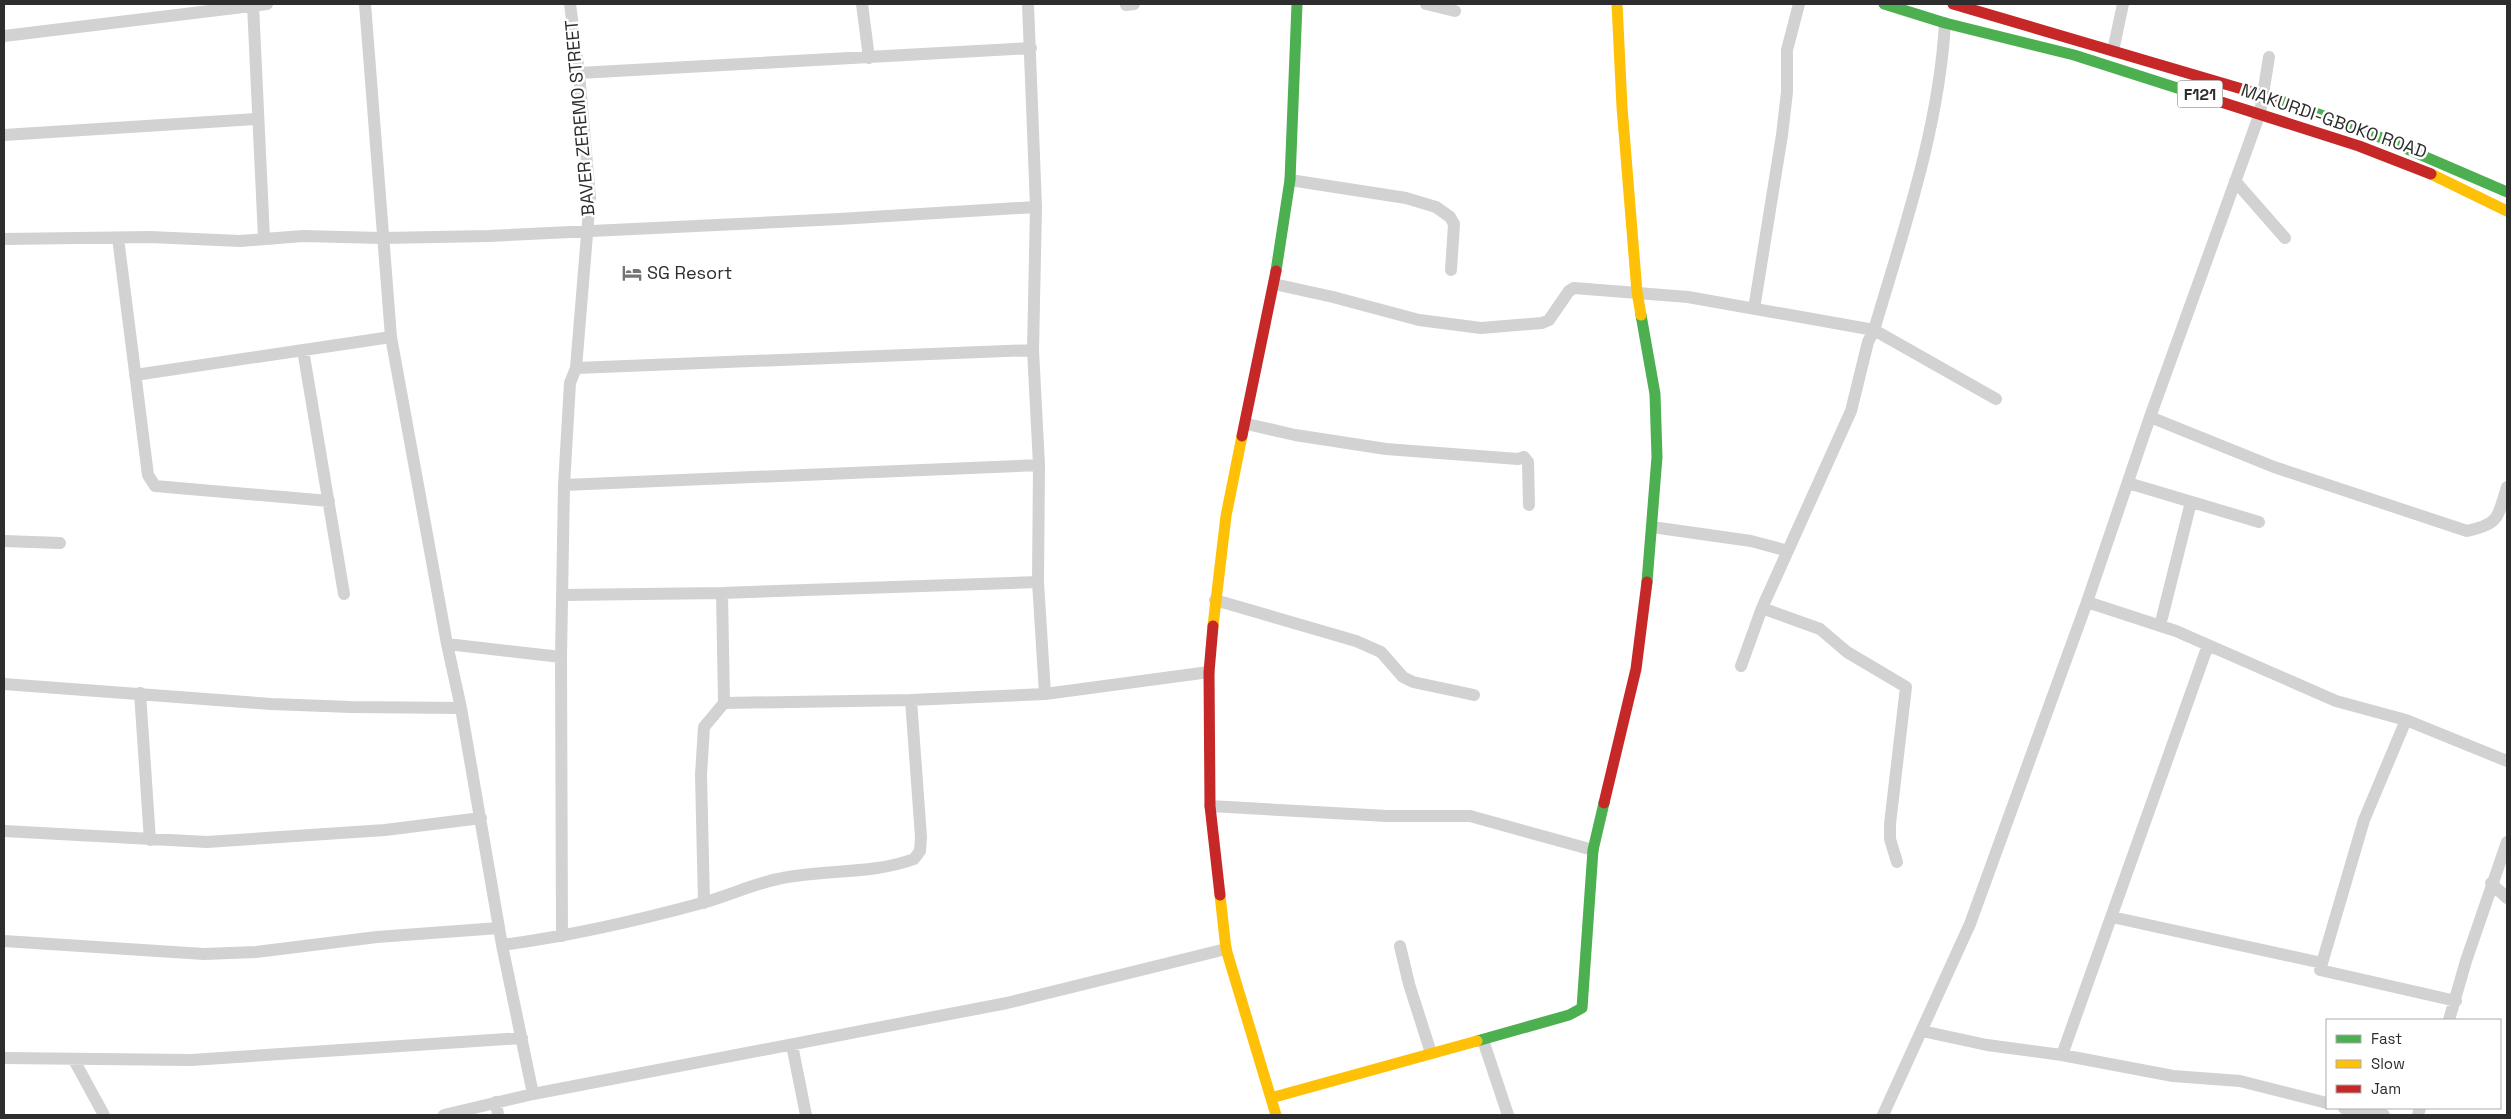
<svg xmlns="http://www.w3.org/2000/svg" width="2511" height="1119" font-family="'Space Grotesk',sans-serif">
<rect width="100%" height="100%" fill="#fff"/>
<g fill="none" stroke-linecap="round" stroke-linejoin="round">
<path stroke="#d2d2d2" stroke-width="12" d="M365,4L391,337L447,644L461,708L502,945L533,1094
M862,4L869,58
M1028,4L1036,207L1033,350L1039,465L1038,582L1045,694
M1426,4L1455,11
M253,5L264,238
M1126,5L1134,4
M4,36L267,4
M2113,51L2123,4
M579,73L1031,48
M4,135L257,119
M1290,180L1406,198L1436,207L1450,217L1454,224L1451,270
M2235,181L2285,238
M118,238L148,475L155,486L329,501
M4,239L150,237L240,241L303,236L382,238L489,236L839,219L1036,207
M1274,284L1333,297L1419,320L1481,328L1542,323L1549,320L1569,291L1574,288L1688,297L1874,330L1996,399
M1754,309L1782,135L1787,92V50L1799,4
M303,350L344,594
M576,368L1033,350
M135,375L391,337
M2150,417L2274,467L2467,531C2500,524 2497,518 2507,487
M1247,424L1295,435L1386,449L1518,459L1524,457L1528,462L1529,505
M2128,483L2259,522
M564,485L1039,465
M1652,527L1751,541L1788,551
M4,541L60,543
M564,595L722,593L1038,582
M1215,600L1356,641L1381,652L1403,677L1413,682L1474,695
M2087,602L2176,631L2336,701L2406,720L2507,761
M1762,608L1820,629L1847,652L1906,687L1890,824V839L1897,862
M2162,618L2191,502
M447,644L561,657
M1741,666L1762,608L1851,411L1868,342L1874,330C1904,229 1939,128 1945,23
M4,684L271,704L351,707L461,708
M140,693L150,840
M724,703L911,700L1045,694L1209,672
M2406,720L2364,820L2320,970L2456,1001
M1210,806L1387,816H1470L1593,850
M4,831L207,842L385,830L481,818
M2491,883L2507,898
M704,903L701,775L704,727L724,703L722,593
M2112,917L2322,963
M562,936L561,657L564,485L570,383L576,368L590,198L579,73L570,4
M4,941L204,954L256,952L377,937L499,928
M502,945C570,936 636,921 702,903C728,896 753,884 778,879C822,869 871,875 914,859L920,851L921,837L911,700
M1400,946L1409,984L1431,1053
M2449,1020L2466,961L2507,842
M1922,1031L1987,1045L2062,1055L2173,1076L2240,1081L2327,1103
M1483,1040L1508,1115
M792,1045L806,1115
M2062,1055L2208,645
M4,1058L191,1060L522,1038
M74,1060L104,1115
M496,1102L498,1115
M2344,1108L2384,1115
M444,1115L533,1094L1007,1003L1226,949
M1883,1115L1970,924L2087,602L2150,417L2260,113L2269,57
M2418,1115L2420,1108"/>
<path stroke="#4caf50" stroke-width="11" d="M1884,4L1945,23L2074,55L2221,102
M2276,99L2363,130L2507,192
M1276,271L1290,180L1297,4
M1641,315L1655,394L1657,457L1647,582
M1477,1041L1569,1015L1582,1008L1593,850L1604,803"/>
<path stroke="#ffc107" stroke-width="11" d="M1617,4L1622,107L1637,292L1641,315
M2431,174L2507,211
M1213,626L1226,516L1242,436
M1220,895L1226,949L1276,1115
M1271,1098L1477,1041"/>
<path stroke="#c62828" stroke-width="11" d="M1953,4L2276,99
M2221,102L2359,146L2431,174
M1242,436L1276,271
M1213,626L1209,672L1210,806L1220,895
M1604,803L1636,669L1647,582"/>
</g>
<defs>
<symbol id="hotel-bare" viewBox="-9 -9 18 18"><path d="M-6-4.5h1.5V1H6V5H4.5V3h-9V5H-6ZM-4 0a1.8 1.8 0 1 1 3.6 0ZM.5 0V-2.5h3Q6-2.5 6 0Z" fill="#767676" stroke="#fff" stroke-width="2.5" paint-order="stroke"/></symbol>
</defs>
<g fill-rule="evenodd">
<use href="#hotel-bare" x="618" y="259" width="28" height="28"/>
</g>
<g text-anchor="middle" stroke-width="5" stroke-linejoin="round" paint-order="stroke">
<rect fill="#fff" stroke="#6c6c6c" stroke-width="1" x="2177.5" y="80.5" width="45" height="27" rx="4"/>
<g font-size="16" font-weight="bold" fill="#2d2d2d">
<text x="2200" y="100">F121</text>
</g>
<g font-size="18" fill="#2d2d2d" stroke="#fff">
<text transform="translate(580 118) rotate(-95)" y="6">BAVER ZEREMO STREET</text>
<text transform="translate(2334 121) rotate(19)" y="6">MAKURDI-GBOKO ROAD</text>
</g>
<g font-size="18" fill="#2d2d2d" stroke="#fff" text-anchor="start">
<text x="647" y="279">SG Resort</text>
</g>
</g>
<rect width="2511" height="1119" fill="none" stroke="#2d2d2d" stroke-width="10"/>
<rect x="2326" y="1019" width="175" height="90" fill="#ffffff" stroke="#ababab"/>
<rect x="2336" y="1035" width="25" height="8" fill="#4caf50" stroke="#ababab"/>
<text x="2371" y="1044" font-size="15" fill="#2d2d2d">Fast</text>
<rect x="2336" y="1060" width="25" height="8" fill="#ffc107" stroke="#ababab"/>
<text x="2371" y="1069" font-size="15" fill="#2d2d2d">Slow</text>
<rect x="2336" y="1085" width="25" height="8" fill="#c62828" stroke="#ababab"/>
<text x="2371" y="1094" font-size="15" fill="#2d2d2d">Jam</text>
</svg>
